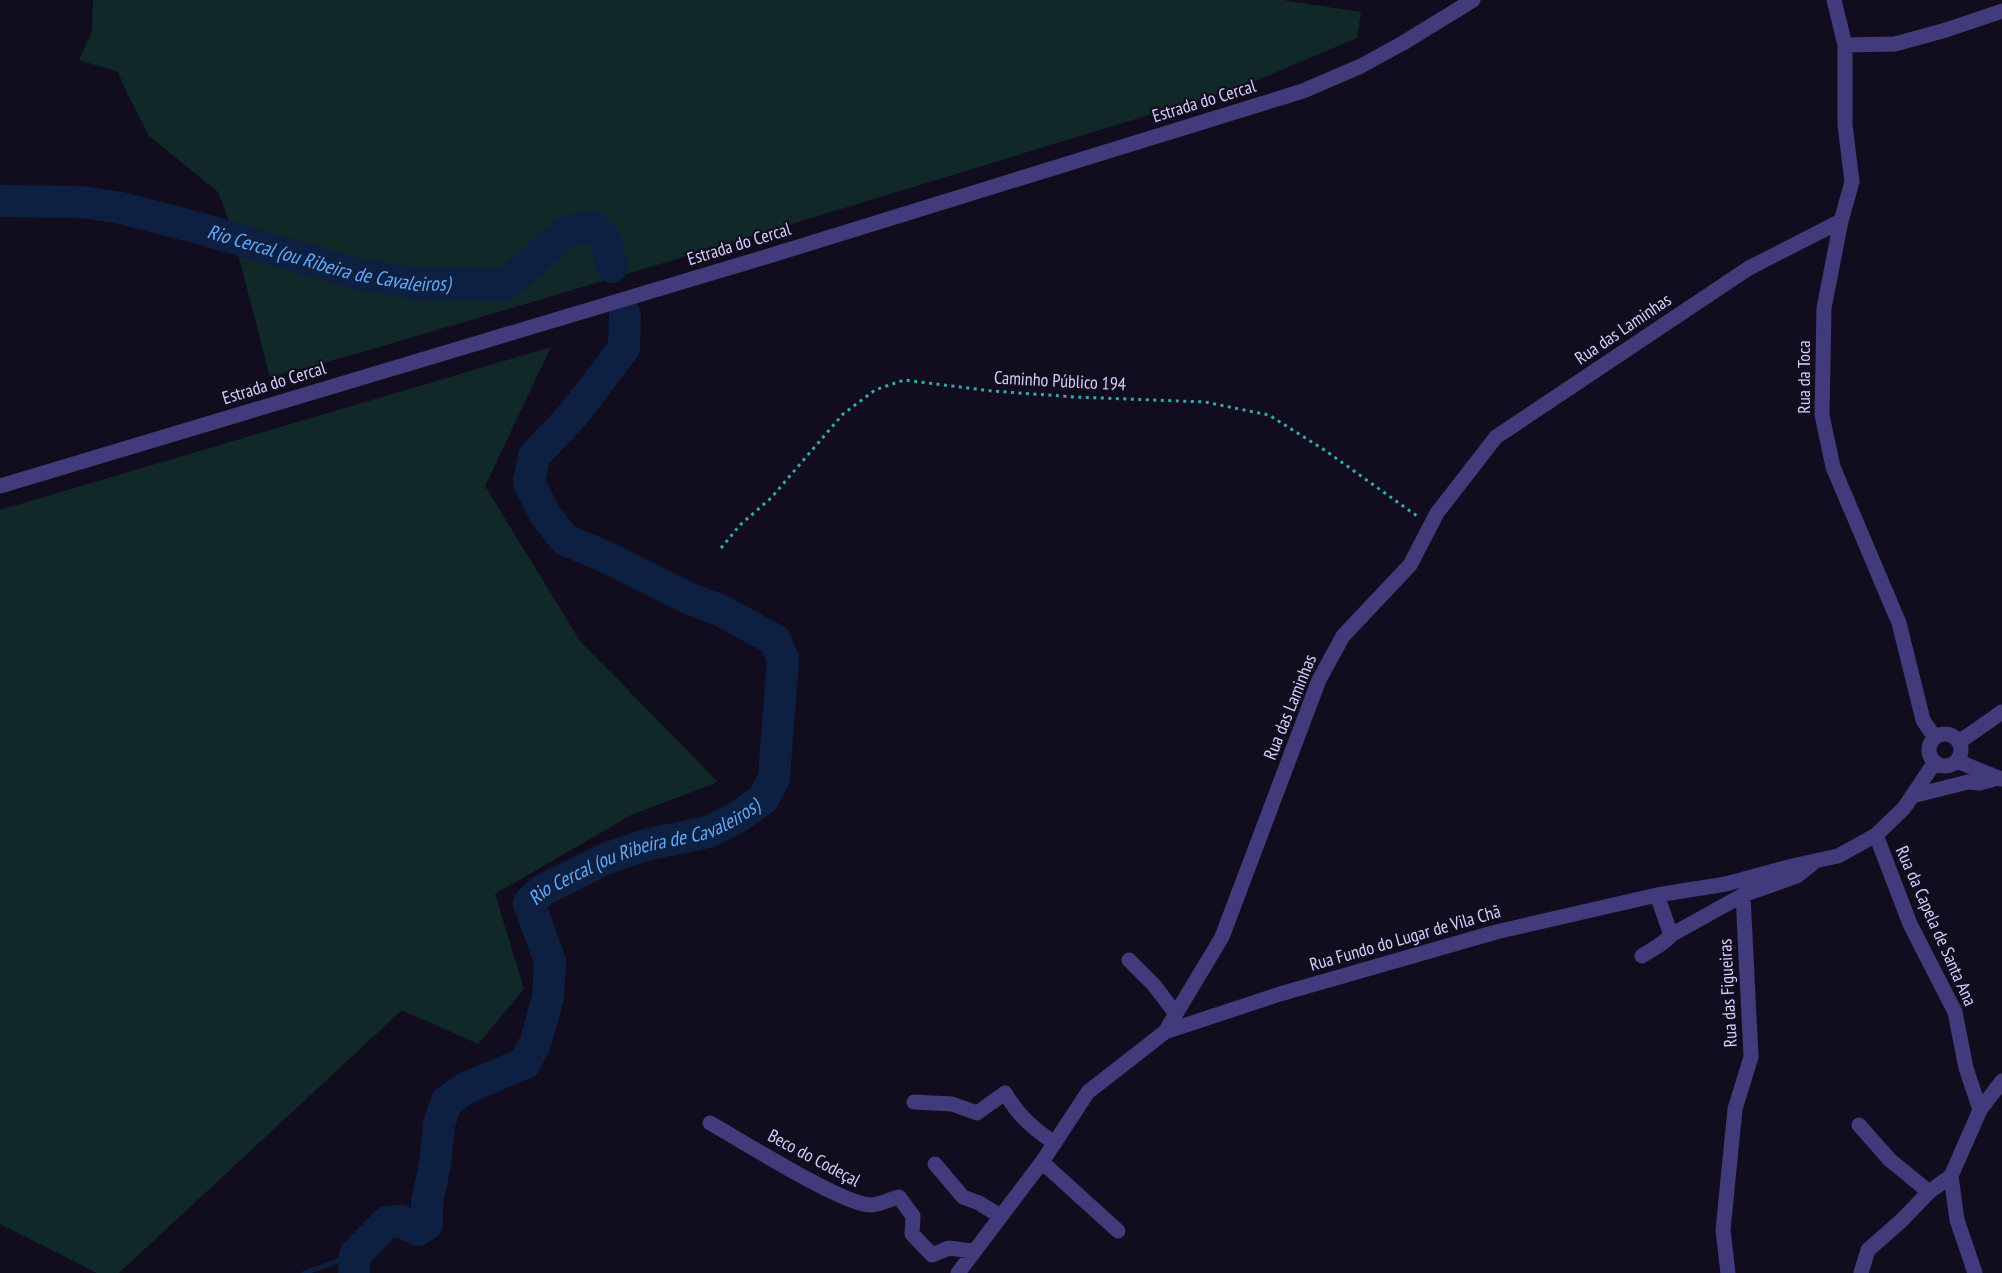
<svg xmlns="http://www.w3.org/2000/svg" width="2002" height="1273" font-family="'PT Sans Narrow',sans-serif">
<rect width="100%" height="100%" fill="#110d1f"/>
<path fill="#112828" d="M93,0H1282L1361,12L1357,38L1241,87L647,268L352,355L270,377L231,227L218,192L149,136L128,95L118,72L79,60L92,31Z
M551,347L485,486L580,641L718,782L631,815L495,894L524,989L478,1044L402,1010L119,1273H97L0,1224V510Z"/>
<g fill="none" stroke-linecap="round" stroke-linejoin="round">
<path stroke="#0e2042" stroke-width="5" d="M304,1273L355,1255"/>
<g stroke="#0e2042" stroke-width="32">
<path id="s1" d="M0,201L82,202L121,208L195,227L353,273L418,284L456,283L504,286L566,232L593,226L605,238L612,267"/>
<path id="s2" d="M354,1273L355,1255L387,1222L401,1221L418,1230L427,1224V1203L435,1164L439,1124L447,1101L468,1087L525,1063L536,1041L548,997L550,961L529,903L543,890L605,859L645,845L708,832L736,818L763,799L774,778L783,659L775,640L720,610L690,599L604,556L565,540L544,513L529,482L534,456L573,415L624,348L625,315"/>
</g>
<path stroke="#34aaa9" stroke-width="3" stroke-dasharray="3 4.5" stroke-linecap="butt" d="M721,548L740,525L771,498L843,414L875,390L904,380L992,391L1075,397L1205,402L1269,415L1326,451L1417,516"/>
<path stroke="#413b7b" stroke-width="15" d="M1834,0L1845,45V125L1852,182L1841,221L1824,308L1822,415L1833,467L1899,623L1923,720L1935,738
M1845,45L1895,44L1946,30L2002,11
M0,486L772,255L1303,91L1361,66L1403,43L1473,0
M1929 750a16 16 0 1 1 32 0a16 16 0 1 1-32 0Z
M1959,742L2002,712
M1957,761L2001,779
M1912,796L1968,782L1980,783L1998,778
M1657,895L1671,935L1743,895
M1642,956C1652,949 1663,945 1671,935
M1129,960L1154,985L1176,1014
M1165,1032L1222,937L1319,680L1343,636L1410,565L1437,513L1496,437L1749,268L1841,221
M914,1102L952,1104L977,1113L1005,1093C1018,1115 1033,1129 1055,1143
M1980,1110L2002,1081
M710,1123C739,1139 846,1207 872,1205C881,1204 891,1199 899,1197L913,1216L912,1234L932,1255L949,1248L972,1251
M1859,1125L1890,1160L1929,1192
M1042,1162L1118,1231
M935,1164L963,1197L979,1203L1000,1216
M1951,1176L1957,1220L1975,1273
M958,1273L1042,1162L1088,1092L1165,1032L1280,994L1496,932L1657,895L1726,884L1792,866L1838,856L1876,835L1904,808L1935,762
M1728,1273L1723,1230L1735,1109L1751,1057L1743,895L1797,876L1812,864
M1861,1273L1868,1250L1901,1221L1929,1192L1951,1176L1980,1110L1966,1068L1955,1012L1910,924L1876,835"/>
</g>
<g text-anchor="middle" stroke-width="4.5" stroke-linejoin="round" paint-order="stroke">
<g font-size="18" fill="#d5cefc" stroke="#110d1f">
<text transform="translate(1204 101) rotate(-17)" y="6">Estrada do Cercal</text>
<text transform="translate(739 244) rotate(-17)" y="6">Estrada do Cercal</text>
<text transform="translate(1623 329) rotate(-34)" y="6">Rua das Laminhas</text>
<text transform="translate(1804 377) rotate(-90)" y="6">Rua da Toca</text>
<text transform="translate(1060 381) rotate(3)" y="6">Caminho Público 194</text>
<text transform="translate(274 383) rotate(-17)" y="6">Estrada do Cercal</text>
<text transform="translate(1290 707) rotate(-68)" y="6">Rua das Laminhas</text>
<text transform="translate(1936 926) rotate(66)" y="6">Rua da Capela de Santa Ana</text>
<text transform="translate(1405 938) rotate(-16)" y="6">Rua Fundo do Lugar de Vila Chã</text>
<text transform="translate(1728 993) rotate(-93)" y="6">Rua das Figueiras</text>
<text transform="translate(814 1158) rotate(28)" y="6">Beco do Codeçal</text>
</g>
<g font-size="20" font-style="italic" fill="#61aaf7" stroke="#110d1f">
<text dy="7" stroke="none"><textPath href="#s1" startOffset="336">Rio Cercal (ou Ribeira de Cavaleiros)</textPath></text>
<text dy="7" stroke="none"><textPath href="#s2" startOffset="616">Rio Cercal (ou Ribeira de Cavaleiros)</textPath></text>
</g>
</g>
</svg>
